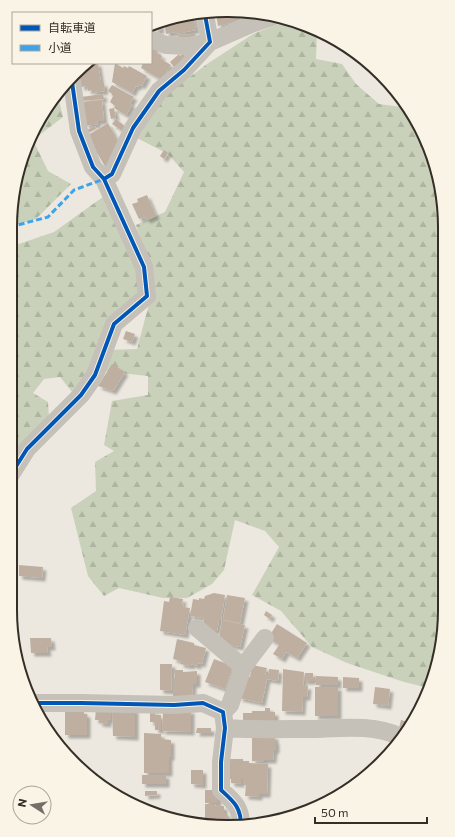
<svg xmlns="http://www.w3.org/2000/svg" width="455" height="837" font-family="Commissioner,'Noto Sans JP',sans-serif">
<defs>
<pattern id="forest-firs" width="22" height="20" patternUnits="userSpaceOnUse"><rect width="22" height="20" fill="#c9d1ba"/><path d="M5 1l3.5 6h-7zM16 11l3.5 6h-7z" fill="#adb4a0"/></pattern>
<filter id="shadow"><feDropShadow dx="3.5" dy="3.5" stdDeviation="1" flood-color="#0004"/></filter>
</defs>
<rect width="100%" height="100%" fill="#ece8df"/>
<path fill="url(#forest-firs)" d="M284,22L317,32L316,59L342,64L356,84L379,104L401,107L402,99L408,106L433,157L443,199L445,623L438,666L429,688L404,682L347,663L312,647L281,611L252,595L279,547L265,531L235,520L224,570L212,584L187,598H163L119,588L104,596L88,576L71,508L96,491L95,462L114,451L104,445L112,401L148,395V376L102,371L107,350L137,349L150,300L152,274L136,225L165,212L184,172L168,154L135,137L167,94L207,64L253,34Z
M58,97L63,117L33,140L48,171L71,184L36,219L10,226V213L17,171L39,119Z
M107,194L140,265L144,293L92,368L73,393L60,377L44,379L33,393L48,402L49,417L10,468V247L54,232Z"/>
<path fill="#bfafa1" filter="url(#shadow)" d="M237,13L238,21L218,26L216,14Z
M193,16L196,30L175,34V32L166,34L164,21L171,17H182V18Z
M160,23L161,30L155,31L154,26Z
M195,34L196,38L179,39V35Z
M152,47L158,51L157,53L162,56L161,59L171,65L162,80L141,68L143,63H151V50Z
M183,53L186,57L175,68L170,62L179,54L180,56Z
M91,63H98L101,83H104L105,91L92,93V90L88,91L87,86L81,87L79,74L87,64Z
M115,63L123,68L124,66L128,68L129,66L147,76L142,86L139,84L138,87L136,86L132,93L112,82Z
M112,85L134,97L130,103L132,105L126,115L114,108L115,106L110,102L113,96L112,95V94L108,91Z
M103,94L104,99L81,101V97Z
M102,100L104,121H97L98,124L86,126L83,102Z
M114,108L116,118L111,119L109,109Z
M116,119L127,128L124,132L112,124Z
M108,123L120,145L106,168L87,136Z
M95,126L96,129L86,134L85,131Z
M164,150L168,153L164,159L160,156Z
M147,195L156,216L147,220L145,217L139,219L132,204L138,202L137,199Z
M126,331L135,334L132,342L123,339Z
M112,364L125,372L113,391L98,386Z
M19,565L43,567L42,578L19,576Z
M214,593L225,595L221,620H219L217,631L202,629L204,618L190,616L193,599L199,600V598L204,599L205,596Z
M227,595L245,598L240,623L223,620Z
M170,597L183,599L182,604L184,605L183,607L190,608L185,635L160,631L164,601L169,602Z
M266,611L272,615L270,619L264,615Z
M222,620L245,625L240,647L218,643Z
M277,624L307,643L297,658L286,652L282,659L273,654L279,645L268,638Z
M30,638H51L52,647H47L48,653H31Z
M177,639L194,643V645L206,648L202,664L198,663V666L191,664V666L180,664L181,661L173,659Z
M214,659L233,666L225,689L205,682Z
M160,664H172L171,691L160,690Z
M252,665L267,668L265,675H268L269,669L279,670L278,681L267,679L262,703L239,698L243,675L250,677Z
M283,669L304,672L303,686H308L307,697H303L302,712L282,711Z
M174,670H183V672L197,671V684H193L192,700L173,701V678H175Z
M305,673H313V681H304Z
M316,676L338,677V685H316Z
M343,677L359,678V688H343Z
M315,687H338V716H315Z
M375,687L390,689L388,706L373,704Z
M96,708H111V720H108V724L99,723V720H95Z
M265,708H270V712H275V726H252V711H265Z
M112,709H135V737L113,736Z
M65,710L84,711V714H87V735H65Z
M191,710V732L162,731L163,712Z
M150,711H155V722H150Z
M243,713H252V725H243Z
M155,715H161V730H155Z
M401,720L412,723L404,733L398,732Z
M197,728H211V733H196Z
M144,733L161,734V739L171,740V757H169V773H144Z
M252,734L275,736V741H276V750H274L273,760H264V762L252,761Z
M230,759H243V761H249V763L268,764L267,794H259V797L245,796L246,785H243V779H241V784L231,783V779H229Z
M191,770H203V785L191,784Z
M142,775H166V784H142Z
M205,790H218V803H205Z
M145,791H157V795L145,796Z
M205,804H216L215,806H224V813H227V825L205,823Z"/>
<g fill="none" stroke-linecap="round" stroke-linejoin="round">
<path stroke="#c5c0b8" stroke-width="18" d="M151,39L166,45L188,46L210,42L251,24L272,17
M104,179L112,174L133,128L159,91L184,70L210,42L205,15
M10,476L27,449L81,395L95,375L114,324L147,296L144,267L104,179L93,167L79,131L72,82
M197,628L243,667L230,705L223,712
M243,667L265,638
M34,703H81L174,705L203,703L223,712L225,728L221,762V790C234,802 241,807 241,826
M225,728C254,730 284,729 313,729C342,728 374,724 401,737"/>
<path stroke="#3ea3eb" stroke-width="3" stroke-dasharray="6 3" stroke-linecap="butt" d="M10,227L48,217L74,190L104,179"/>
<defs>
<path id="cycleway" d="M104,179L112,174L133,128L159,91L184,70L210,42L205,15
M10,476L27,449L81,395L95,375L114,324L147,296L144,267L104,179L93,167L79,131L72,82
M34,703H81L174,705L203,703L223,712L225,728L221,762V790C234,802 241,807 241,826"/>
</defs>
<use href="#cycleway" stroke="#f9f4e6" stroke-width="6"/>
<use href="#cycleway" stroke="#0057b8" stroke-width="4"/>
</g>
<path d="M0 0H455V837H0ZM227 17H228A210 210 0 0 1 438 227V610A210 210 0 0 1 228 820H227A210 210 0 0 1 17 610V227A210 210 0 0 1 227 17Z" fill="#f9f4e6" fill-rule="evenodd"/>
<path fill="none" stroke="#352e27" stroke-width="2" d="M227 17H228A210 210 0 0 1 438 227V610A210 210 0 0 1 228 820H227A210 210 0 0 1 17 610V227A210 210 0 0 1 227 17Z"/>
<rect x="12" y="12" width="140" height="52" fill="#f9f4e6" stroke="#aba59a"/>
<rect x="20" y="25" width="20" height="6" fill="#0057b8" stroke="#aba59a"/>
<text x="48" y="32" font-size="12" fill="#352e27">自転車道</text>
<rect x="20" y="45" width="20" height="6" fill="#3ea3eb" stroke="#aba59a"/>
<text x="48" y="52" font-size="12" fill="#352e27">小道</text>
<g transform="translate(32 805) rotate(282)"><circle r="19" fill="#f9f4e6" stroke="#aba59a"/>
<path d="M0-3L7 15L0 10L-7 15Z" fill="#756f67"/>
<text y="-6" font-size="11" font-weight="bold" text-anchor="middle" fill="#352e27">N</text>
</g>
<path d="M315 817v6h112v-6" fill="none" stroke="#352e27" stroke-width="2"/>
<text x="321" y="817" font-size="12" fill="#352e27" stroke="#f9f4e6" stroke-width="3" paint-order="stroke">50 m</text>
</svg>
